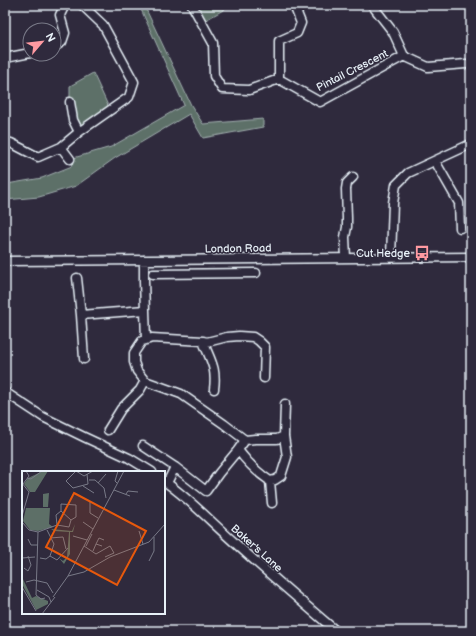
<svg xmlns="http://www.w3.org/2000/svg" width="476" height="636" font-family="'Balsamiq Sans',sans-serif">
<rect width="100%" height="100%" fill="#2f2a3d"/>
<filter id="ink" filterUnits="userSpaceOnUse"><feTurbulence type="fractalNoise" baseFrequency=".025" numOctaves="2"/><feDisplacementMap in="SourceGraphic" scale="8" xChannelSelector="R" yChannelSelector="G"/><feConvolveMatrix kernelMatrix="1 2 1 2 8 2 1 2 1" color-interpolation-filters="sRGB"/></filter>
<g filter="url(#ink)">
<path fill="#5d6f67" stroke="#a2b0b0" d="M139,5H144L191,105L203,124L263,119V127L203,138L189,114L115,158L76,186L39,197L5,200V183L7,184L42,178L72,166L70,159L111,147L184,105Z
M192,5H223L225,9L202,22Z
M93,73L110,110L79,132L70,102V86Z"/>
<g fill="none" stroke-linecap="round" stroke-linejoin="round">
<defs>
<path id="minor" d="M192,5L213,43L214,76L222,89L249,90L279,79V41L297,33L301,23L295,8L296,5
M54,47L62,42L65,33L60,15L65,5
M404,56L428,67L466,64
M5,58L30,53
M279,79L320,102L404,56L393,32L372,5
M70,102L73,120L79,132
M5,142L11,143L38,157L61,147L70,159
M61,147L79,132L129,97L134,82L103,25L82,5
M435,161L459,203L460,228
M391,257L393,203L396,185L408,173L471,144
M346,258L345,237L347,227V218L346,189L347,183L353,177
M5,261L151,260L471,257
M153,274L256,273
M77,278L81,315L84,359
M81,315L145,310
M146,340L152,338L203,341C210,360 217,367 214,389
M203,341L207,342L227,337L239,336L253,337L259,341L265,347L264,378
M5,392L43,417L84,437L129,458L152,472
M108,430L121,409L140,390L145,381
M245,440L255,439H277L284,436L285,404
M143,446L175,467L206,491L219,473L238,450L245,440L224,424L181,394L145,381L137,371L134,362V353L142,341L146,340L144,281V260
M238,450C247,462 258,473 270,481L275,480L281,476L287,457L284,436
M164,481C190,499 211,522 235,543C268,573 302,602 336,631
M270,481L272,503
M167,483L175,467"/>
</defs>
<use href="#minor" stroke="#e8f1f8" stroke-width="11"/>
<use href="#minor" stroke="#2f2a3d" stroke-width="8"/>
</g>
</g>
<defs>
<symbol id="bus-bare" viewBox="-9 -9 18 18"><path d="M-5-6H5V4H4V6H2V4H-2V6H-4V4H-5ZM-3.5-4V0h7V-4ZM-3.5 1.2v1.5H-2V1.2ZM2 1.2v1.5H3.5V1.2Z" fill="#ff9aa2" stroke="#2f2a3d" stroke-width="2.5" paint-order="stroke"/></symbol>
</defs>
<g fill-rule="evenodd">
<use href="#bus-bare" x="411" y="242" width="22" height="22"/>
</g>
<g text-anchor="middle" stroke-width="3" stroke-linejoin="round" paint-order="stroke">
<g font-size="11" fill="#e8f1f8" stroke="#2f2a3d">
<text transform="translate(352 70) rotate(-27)" y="4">Pintail Crescent</text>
<text transform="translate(238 248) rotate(-1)" y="4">London Road</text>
<text transform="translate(257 548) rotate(42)" y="4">Baker's Lane</text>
</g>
<g font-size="11" fill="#e8f1f8" stroke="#2f2a3d" text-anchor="end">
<text x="410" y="257">Cut Hedge</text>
</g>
</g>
<g transform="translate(22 471)">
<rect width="143" height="143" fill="#2f2a3d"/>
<path d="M21,0H26L13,21H8L2,13L6,7ZM27,22L26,36H21V23ZM4,37H28L27,53L31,56L16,60L8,59L1,50ZM53,53L51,61H48V83L42,93L37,87L41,90L45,86L47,61L32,60L29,58L50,60ZM0,106L10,127L14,125L26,130V133L14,139L0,113Z" fill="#5d6f67"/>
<path fill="none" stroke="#797a88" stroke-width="1" d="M54,0L44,10L51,17L66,13L65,3M54,0L62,5L71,0M5,7L9,8L20,0M67,9H73L82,17L84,27M0,12L7,21L0,45M76,12L84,3M95,12L93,10L96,0M1,13L7,5L4,0M61,15L72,22M92,19L108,25M104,23L106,20L116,21M68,30V42L76,47M39,40V33L54,34V46L49,49M0,51L7,59L16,61L35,54L47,56L49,49L39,40L34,44L35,54M61,51L71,58M117,60L121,73M16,61L14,124L19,128L23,127M51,65L65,69M28,67L41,66L44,78M6,68L9,74H16M74,73L77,67L82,69M62,75L74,83L88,75L92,82L83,86M64,75L70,63M71,80L74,73L80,75M28,85L35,89L46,77M0,87L13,86M18,87L24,88L28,85L32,73L25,59M127,90L132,80V66M2,97L6,100L9,94L6,85M46,105L62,101L88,86L127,71L143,53M4,111L12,109L25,112L31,122M0,116L14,140M15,119L27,126L29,131M31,126L46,105L102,0M20,143L33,126"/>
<path fill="#e8590c" fill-opacity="0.15" stroke="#e8590c" stroke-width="2" d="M52,22L124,60L95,114L24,76Z"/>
<rect width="143" height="143" fill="none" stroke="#e8f1f8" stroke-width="2"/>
</g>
<rect width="476" height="636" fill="none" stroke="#2f2a3d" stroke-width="20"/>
<rect x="10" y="10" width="456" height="616" fill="none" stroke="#e8f1f8" stroke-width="1.5" filter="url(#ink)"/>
<g transform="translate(42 42) rotate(62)"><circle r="19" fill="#2f2a3d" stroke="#797a88"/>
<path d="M0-3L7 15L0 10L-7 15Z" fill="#ff9aa2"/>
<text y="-6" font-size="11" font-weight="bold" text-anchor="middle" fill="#e8f1f8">N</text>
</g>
</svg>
